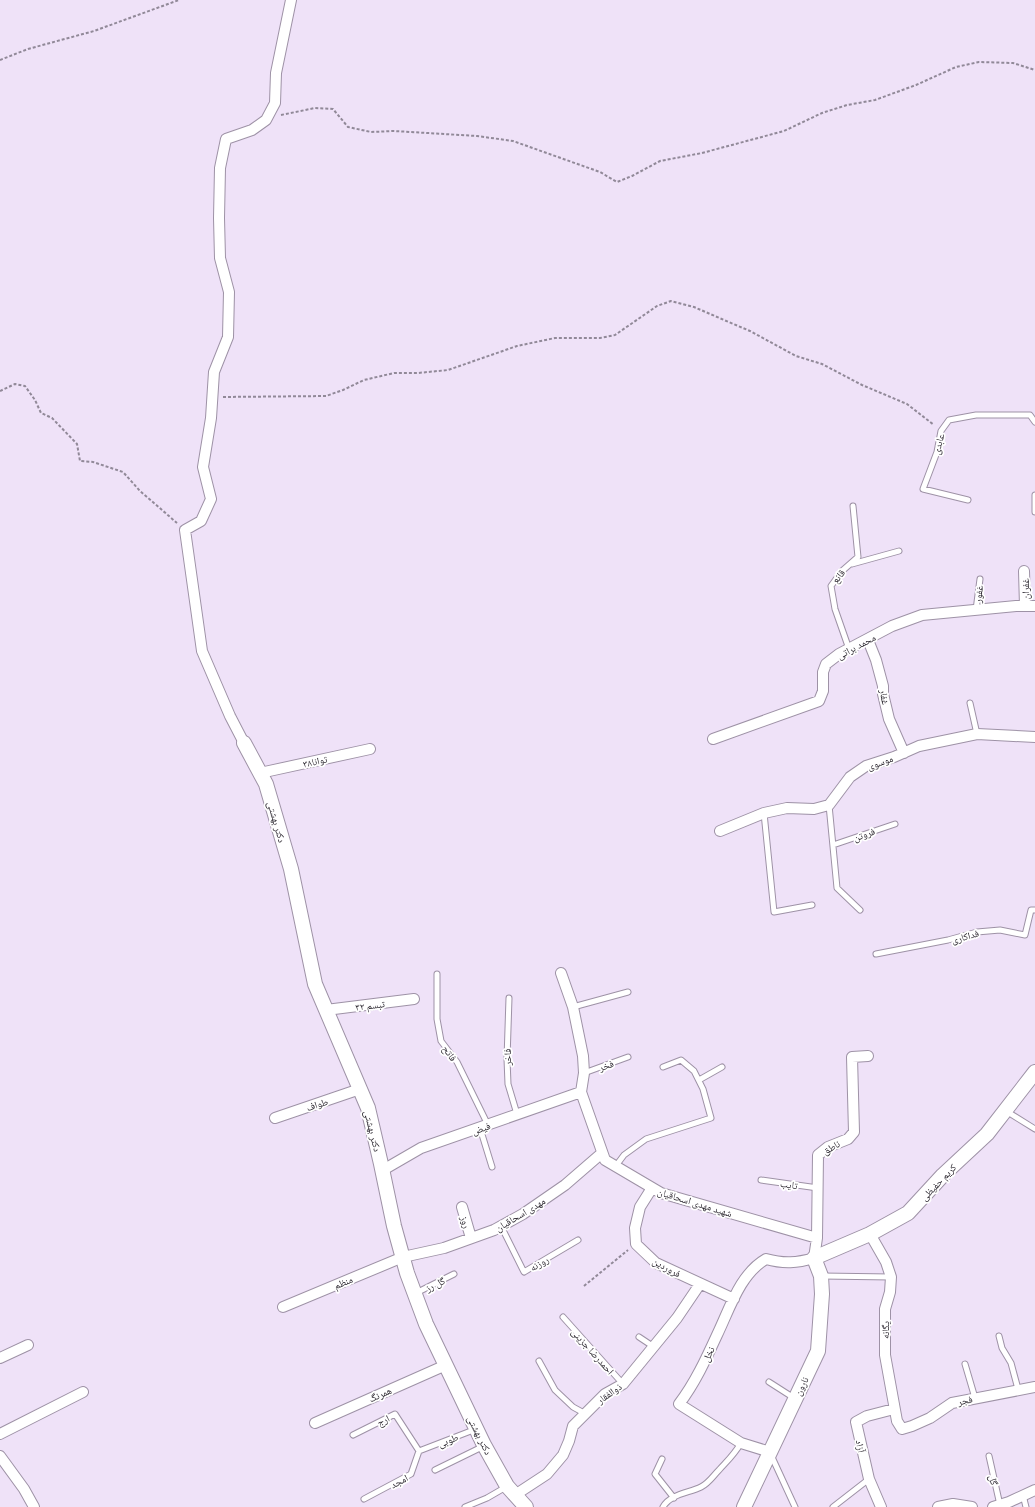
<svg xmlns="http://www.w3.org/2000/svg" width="1035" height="1507" font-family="'Golos Text','Noto Naskh Arabic',sans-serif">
<rect width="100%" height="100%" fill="#efe2f8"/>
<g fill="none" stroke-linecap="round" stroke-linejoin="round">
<defs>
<path id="lane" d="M1035,495V512
M968,500L923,489L937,452L941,431L949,420L976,415H1030L1035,422
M852,564L899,551
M976,610L980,579
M849,649L835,609L831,586L842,571L858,557L853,506
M970,703L977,734
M829,805L837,888L860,910
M764,813L774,912L812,905
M833,845L895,824
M876,954L948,940L977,932L1000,930L1025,935L1031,910H1035
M437,974V1019L441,1041L457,1062L488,1125
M509,998L507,1059L508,1084L517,1114
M573,1007L628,992
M584,1073L628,1057
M699,1080L722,1067
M1006,1111L1035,1129
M480,1128L492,1167
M615,1167L624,1155L646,1139L711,1118L703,1089L694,1071L681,1060L663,1067
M761,1180L818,1188
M501,1226L524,1272L578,1240
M822,1276L891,1277
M416,1293L454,1274
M563,1317L623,1384
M999,1336L1002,1348L1011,1363L1018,1389
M639,1337L654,1347
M539,1361L555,1390L573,1407L584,1413
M965,1364L975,1398
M769,1382L794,1398
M353,1435L395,1414L419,1451
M419,1451L476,1429
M771,1455L795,1507
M989,1456L1000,1505
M662,1459L655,1474L674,1498
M435,1470L484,1446
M1023,1495L1026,1507
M364,1499L411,1474L419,1451
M465,1507L487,1498L506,1487
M663,1507C670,1494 689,1493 701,1487C709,1483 713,1476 719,1470C728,1460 734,1455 741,1443
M833,1507L869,1479"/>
<path id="street" d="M1024,571L1025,606
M868,640L876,660L883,686V694L889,719L904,753
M713,739L819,701L823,691V672L826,664L839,654L892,626L922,615L1016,606H1035
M244,743L230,716L202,651L185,530L201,521L211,499L203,467L211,418L214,372L228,337L229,292L220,258L219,218L220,168L226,139L252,130L266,120L275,103L276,73L291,0
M260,773L370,749
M720,831L764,813L787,808L814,809L829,805L850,777L866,766L894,757L919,746L977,734L1035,737
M561,973L573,1007L583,1056L584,1073L581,1092L605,1160L661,1193L817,1238
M326,1010L414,999
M275,1118L360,1089
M383,1170L421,1148L581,1092
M652,1188L640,1207L635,1228L636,1244L656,1263L734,1299
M462,1207L471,1238
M870,1234L886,1262L891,1277L890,1292L885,1309V1355L897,1421L902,1429L912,1426L930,1418L952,1403L1035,1387
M283,1307L403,1257L444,1248L494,1230L523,1214L565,1185L602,1153
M0,1358L28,1345
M315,1423L446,1365
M0,1434L83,1392
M770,1452L741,1443L679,1404C695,1383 706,1359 717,1335C730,1308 740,1274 766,1259C784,1264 797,1263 814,1258L817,1238L818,1155L828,1147L848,1139L854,1132L852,1057L868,1056
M0,1456L24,1489L34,1507
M515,1495L547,1474L563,1455L569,1441L573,1426L605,1394L623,1384L677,1318L700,1284
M881,1507L869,1479L856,1422L867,1416L894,1409
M938,1507L953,1504L972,1507
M993,1507L1009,1502L1035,1490"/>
<path id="secondary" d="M244,743L266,784L291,869L315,984L368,1108L381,1164L394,1226L407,1273L426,1324L484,1445L507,1486L526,1507
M744,1507L818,1351L822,1294L821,1276L814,1258L870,1234L908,1213L943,1175L987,1134L1035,1072"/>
</defs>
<use href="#lane" stroke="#9e92a6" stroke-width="7"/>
<use href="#street" stroke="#9e92a6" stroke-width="12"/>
<use href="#secondary" stroke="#9e92a6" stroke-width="16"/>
<path stroke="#918998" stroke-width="2" stroke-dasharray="3 2" stroke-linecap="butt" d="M0,60L28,49L94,31L179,0
M281,115L315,108L333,109L348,127L371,132L394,131L477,136L513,141L600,172L617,182L632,176L660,161L702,153L784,131L822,113L847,105L875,100L916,85L956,67L979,62L1013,63L1035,70
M0,391L15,384L25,386L35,400L41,413L52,418L77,444L80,461L93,462L123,472L140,491L177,523
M223,397L326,396L343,390L364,380L394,373H418L448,370L517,346L555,338H600L615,335L657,306L671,301L694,307L724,320L750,331L796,356L822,364L862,385L907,404L934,425
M584,1286L628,1250"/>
<use href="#lane" stroke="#fff" stroke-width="5"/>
<use href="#street" stroke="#fff" stroke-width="10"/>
<use href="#secondary" stroke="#fff" stroke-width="14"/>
</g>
<g text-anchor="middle" stroke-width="3.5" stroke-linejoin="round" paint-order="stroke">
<g font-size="10" fill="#2d2931" stroke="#fff">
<text transform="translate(938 444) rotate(-76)" y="4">عابدی</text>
<text transform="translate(838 576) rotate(-50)" y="4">قانع</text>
<text transform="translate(1025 589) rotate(-91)" y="4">غفران</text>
<text transform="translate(978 594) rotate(-83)" y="4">غفور</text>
<text transform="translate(856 646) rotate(-28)" y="4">محمد براتی</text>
<text transform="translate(885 697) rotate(82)" y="4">غفار</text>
<text transform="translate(315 761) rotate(-13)" y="4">توانا۳۸</text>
<text transform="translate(880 762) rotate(-20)" y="4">موسوی</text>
<text transform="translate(277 822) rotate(74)" y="4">دکتر بهشتی</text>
<text transform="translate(864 834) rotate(-19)" y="4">فروتن</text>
<text transform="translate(965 936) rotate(-15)" y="4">فداکاری</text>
<text transform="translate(370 1005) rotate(-7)" y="4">تبسم ۳۲</text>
<text transform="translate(450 1053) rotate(55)" y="4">فاتح</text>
<text transform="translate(507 1057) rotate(-90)" y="4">فاخر</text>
<text transform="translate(606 1065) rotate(-20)" y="4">فخر</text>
<text transform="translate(317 1104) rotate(-18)" y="4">طواف</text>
<text transform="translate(481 1128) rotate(-20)" y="4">فیض</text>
<text transform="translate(373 1131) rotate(76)" y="4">دکتر بهشتی</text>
<text transform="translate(831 1147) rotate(-30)" y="4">ناطق</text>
<text transform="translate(938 1182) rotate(-46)" y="4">کریم حفیظی</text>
<text transform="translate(789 1184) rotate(8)" y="4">تایب</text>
<text transform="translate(695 1202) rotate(17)" y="4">شهید مهدی اسحاقیان</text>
<text transform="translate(520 1214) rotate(-31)" y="4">مهدی اسحاقیان</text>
<text transform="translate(466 1222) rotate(74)" y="4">روز</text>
<text transform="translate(539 1263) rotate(-30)" y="4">روزنه</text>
<text transform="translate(667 1267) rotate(29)" y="4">فروردین</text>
<text transform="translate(343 1282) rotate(-23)" y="4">منظم</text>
<text transform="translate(435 1284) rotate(-26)" y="4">گل رز</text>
<text transform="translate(885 1330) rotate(-89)" y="4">یگانه</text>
<text transform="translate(593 1351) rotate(48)" y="4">احمدرضا جزینی</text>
<text transform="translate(708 1354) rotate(-64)" y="4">نخل</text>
<text transform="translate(801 1386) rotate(-64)" y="4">نارون</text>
<text transform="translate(609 1393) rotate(-35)" y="4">ذوالفقار</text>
<text transform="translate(380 1394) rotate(-24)" y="4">همرنگ</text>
<text transform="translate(965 1400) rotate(-12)" y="4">فجر</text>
<text transform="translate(383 1420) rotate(-27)" y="4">ارج</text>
<text transform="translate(480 1435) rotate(63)" y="4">دکتر بهشتی</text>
<text transform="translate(448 1440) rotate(-21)" y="4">طوبی</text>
<text transform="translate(861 1446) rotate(78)" y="4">آزاد</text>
<text transform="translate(994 1480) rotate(78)" y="4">گل</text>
<text transform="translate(399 1481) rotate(-28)" y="4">امجد</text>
</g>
</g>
</svg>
